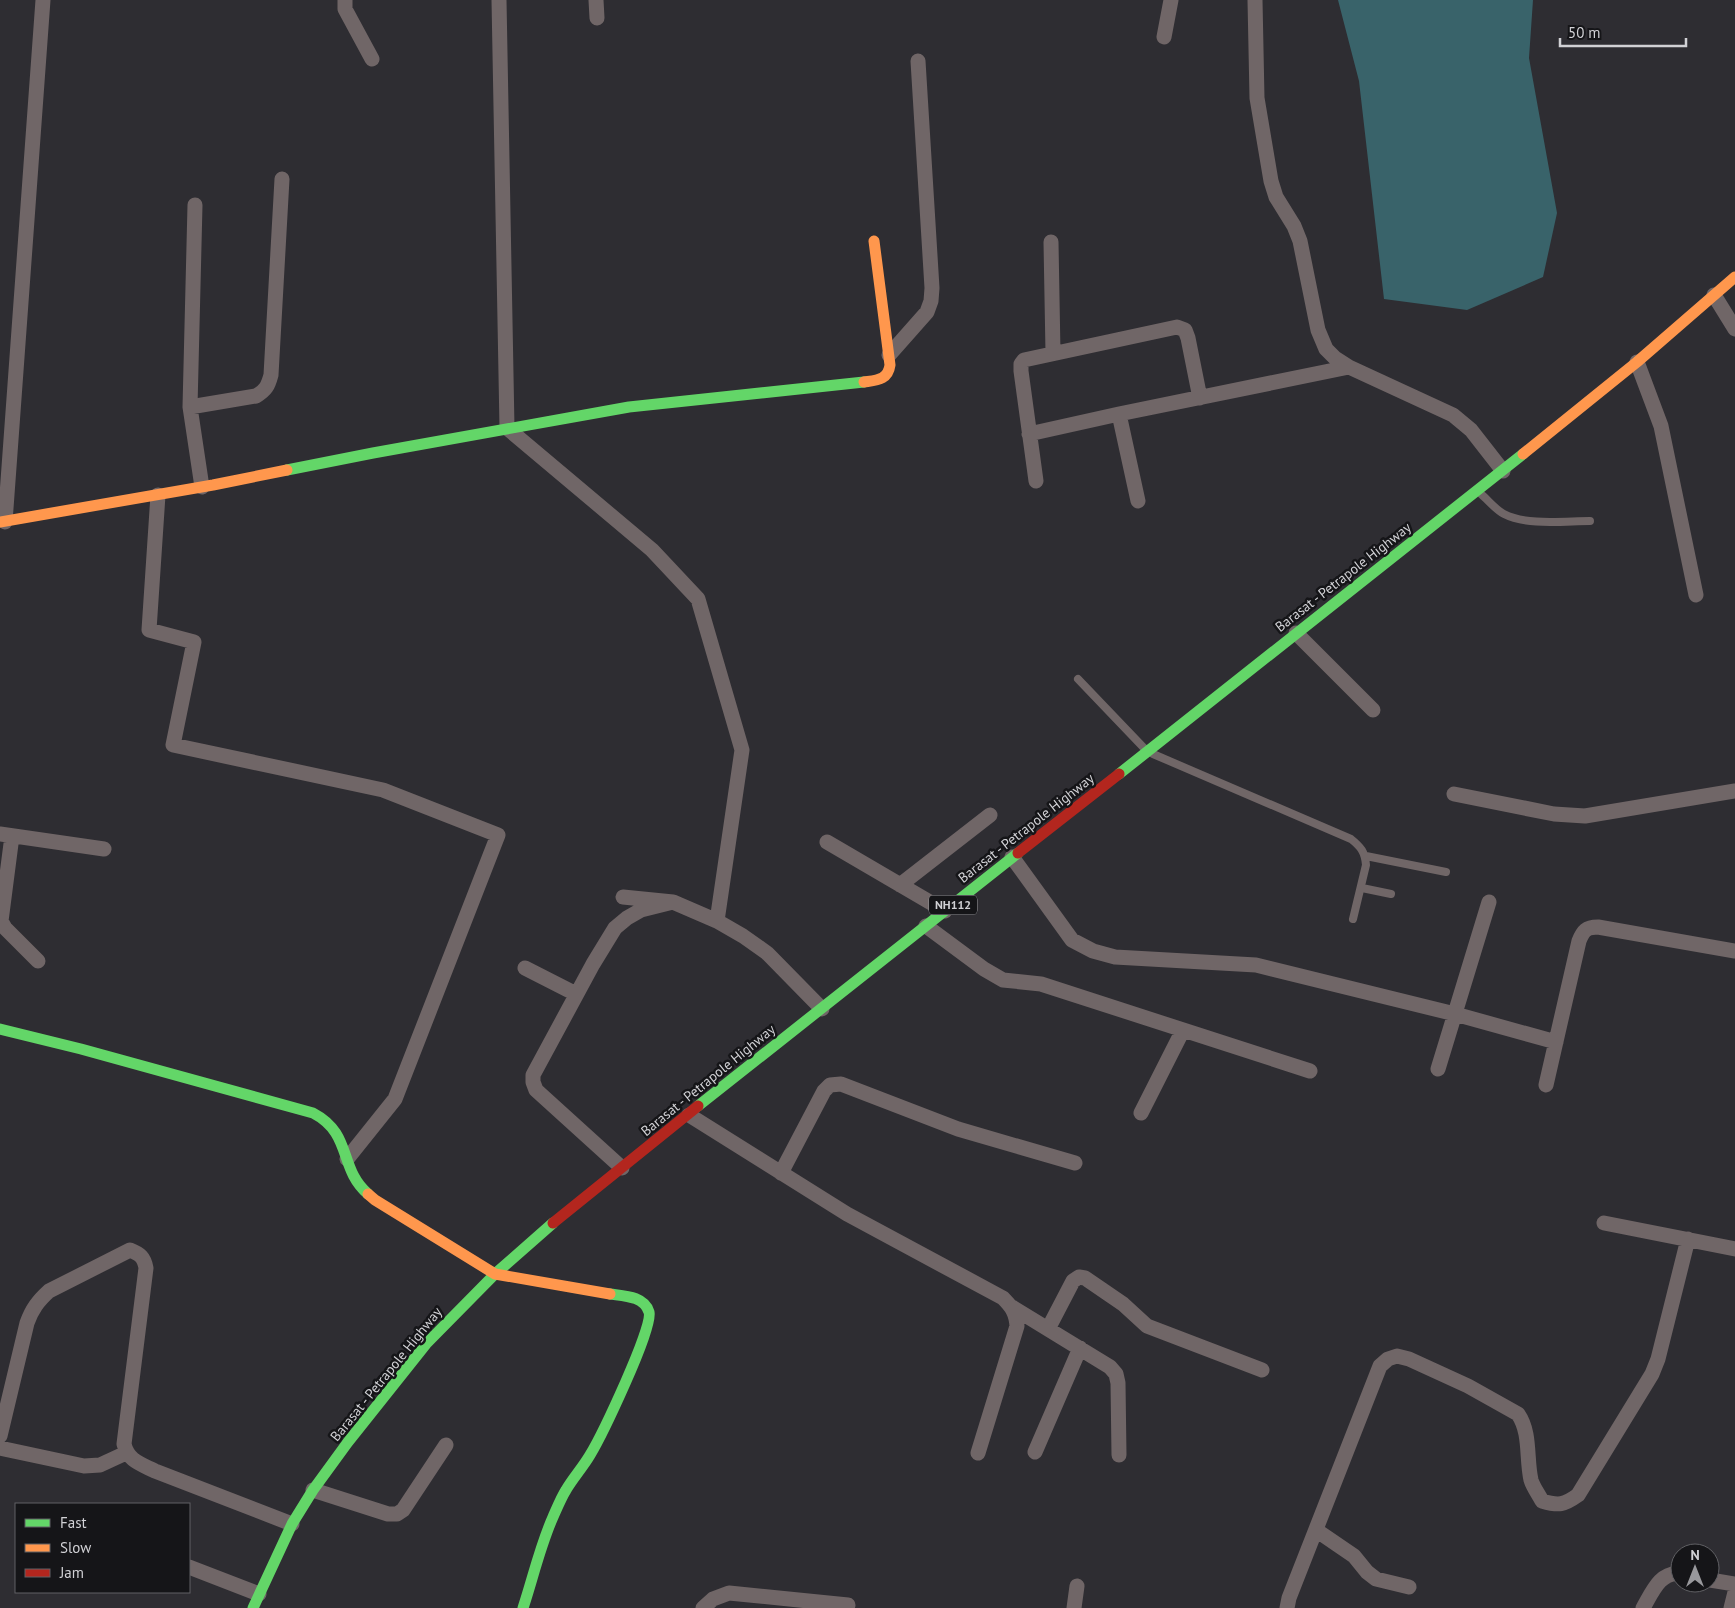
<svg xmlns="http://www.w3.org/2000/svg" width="1735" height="1608" font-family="'PT Sans',sans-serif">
<rect width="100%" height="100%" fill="#2e2d32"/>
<path fill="#39636a" d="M1338,0H1533L1529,58L1557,213L1543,277L1467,310L1384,299L1359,81Z"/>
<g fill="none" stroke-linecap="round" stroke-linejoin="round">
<path stroke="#706667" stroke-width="8" d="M1481,494C1488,500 1496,510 1504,514C1527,526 1565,521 1590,521
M1078,679L1144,748
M1153,754L1351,839C1361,847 1365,852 1366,865L1353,919
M1366,856L1446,872
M1362,888L1391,894"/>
<path stroke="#706667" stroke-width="15" d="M345,0V9L372,59
M499,0L507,428L652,550L698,599L742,750L717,921
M596,0L597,18
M1255,0L1257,98L1271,181L1276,197L1294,226L1300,241L1318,330L1326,349L1335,358L1349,367L1453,415L1471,430L1503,471
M1164,37L1171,0
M1051,242L1053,353
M1714,295L1735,329
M889,355L927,312L931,301L932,288L918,61
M1637,362L1661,426L1696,595
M190,407L195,205
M1119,414L1138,501
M1029,434L1119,414L1349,367
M1036,481L1021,371V364L1024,360L1177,327L1185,330L1188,338L1200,398
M202,487L190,407L256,396C266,390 268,386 271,375L282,179
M158,495L149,630L194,642L173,745L383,790L498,835L395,1099L347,1159
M5,522L43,0
M1296,633L1373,710
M1454,794L1554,814L1585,816L1735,791
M0,834L104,849
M12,836L1,921L5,928L38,961
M827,842L945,911
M1012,857L1072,940L1093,951L1115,957L1256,965L1455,1014L1556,1042
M900,885L990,815
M623,897L673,902L717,921L743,936L767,953L822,1009
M926,926L984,969L1003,980L1041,984L1310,1071
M525,968L576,994
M1438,1069L1489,902
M1546,1085L1579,941C1583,931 1586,927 1598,927L1735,951
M1141,1113L1183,1030
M689,1115L847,1214L1003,1298C1012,1307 1016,1313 1017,1326L978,1453
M622,1168L536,1090L533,1082V1075L593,964L615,928L627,918L641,910L673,902
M781,1173L824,1091L830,1085L841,1084L958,1129L1075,1163
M1604,1223L1735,1249
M1012,1307L1110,1367L1116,1374L1118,1383L1119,1455
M1048,1329L1073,1281L1079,1277L1085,1278L1123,1304L1147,1326L1262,1370
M0,1436L27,1323C32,1309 38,1301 49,1291L130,1250C140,1254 144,1257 146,1268L124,1444C128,1461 141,1464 155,1471L292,1524
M0,1448L84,1466L100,1465L126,1453
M1035,1452L1080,1348
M313,1490L388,1514H397L403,1510L446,1445
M1316,1530L1354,1556L1367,1572L1376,1579L1409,1587
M189,1567L259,1594
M1710,1580L1735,1584
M703,1608L713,1599L729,1593L848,1605
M1074,1608L1077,1586
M1287,1608L1289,1598L1380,1366L1388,1359L1397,1356L1409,1359L1468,1386L1518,1414C1531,1433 1526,1458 1531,1480C1533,1487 1539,1495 1542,1501C1559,1506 1564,1505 1578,1495L1652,1374L1658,1359L1688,1239
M1643,1608C1652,1593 1660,1571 1680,1574
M1731,1608L1735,1592"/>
<path stroke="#63d668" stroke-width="11" d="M287,470L373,453L629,407L864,382
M1119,774L1523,454
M0,1029L81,1049L313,1113C353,1134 338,1168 368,1194
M698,1106L1018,853
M253,1608L292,1524L313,1490L348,1442L426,1344L495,1274L553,1223
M523,1608C533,1578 540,1546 553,1517C557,1508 561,1498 566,1490C573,1478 583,1467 590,1455C601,1437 654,1327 649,1312C644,1296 624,1296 610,1294"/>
<path stroke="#ff974d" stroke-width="11" d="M864,382C877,380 888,380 890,365L874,241
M1523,454L1637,362L1735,277
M0,522L213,485L287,470
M368,1194L375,1200L495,1274L610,1294"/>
<path stroke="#b3261e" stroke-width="11" d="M1018,853L1119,774
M553,1223L698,1106"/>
</g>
<g text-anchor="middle" stroke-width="5" stroke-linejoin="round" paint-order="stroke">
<rect fill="#151518" stroke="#99999c" stroke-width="1" x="929" y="895.5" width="48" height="19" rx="4"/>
<g font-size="12" font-weight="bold" fill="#d1d1d5">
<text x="953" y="909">NH112</text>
</g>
<g font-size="14" fill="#d1d1d5" stroke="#151518">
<text transform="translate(1343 577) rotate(-38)" y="5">Barasat - Petrapole Highway</text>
<text transform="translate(1026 828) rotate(-38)" y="5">Barasat - Petrapole Highway</text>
<text transform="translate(708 1080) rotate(-39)" y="5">Barasat - Petrapole Highway</text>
<text transform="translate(386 1374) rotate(-51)" y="5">Barasat - Petrapole Highway</text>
</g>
</g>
<rect x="15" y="1503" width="175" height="90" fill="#151518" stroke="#606064"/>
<rect x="25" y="1519" width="25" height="8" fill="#63d668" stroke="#606064"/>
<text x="60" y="1528" font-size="15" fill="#d1d1d5">Fast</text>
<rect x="25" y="1544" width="25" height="8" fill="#ff974d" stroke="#606064"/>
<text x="60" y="1553" font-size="15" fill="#d1d1d5">Slow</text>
<rect x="25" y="1569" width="25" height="8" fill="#b3261e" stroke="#606064"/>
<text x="60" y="1578" font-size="15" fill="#d1d1d5">Jam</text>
<g transform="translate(1695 1568)"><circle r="24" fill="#151518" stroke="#606064"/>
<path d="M0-4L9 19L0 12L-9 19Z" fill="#98989c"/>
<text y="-8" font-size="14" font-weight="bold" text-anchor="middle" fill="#d1d1d5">N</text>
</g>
<path d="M1560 38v8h126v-8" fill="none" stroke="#d1d1d5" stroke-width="2.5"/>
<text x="1568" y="38" font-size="15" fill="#d1d1d5" stroke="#151518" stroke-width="4" paint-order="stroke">50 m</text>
</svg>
